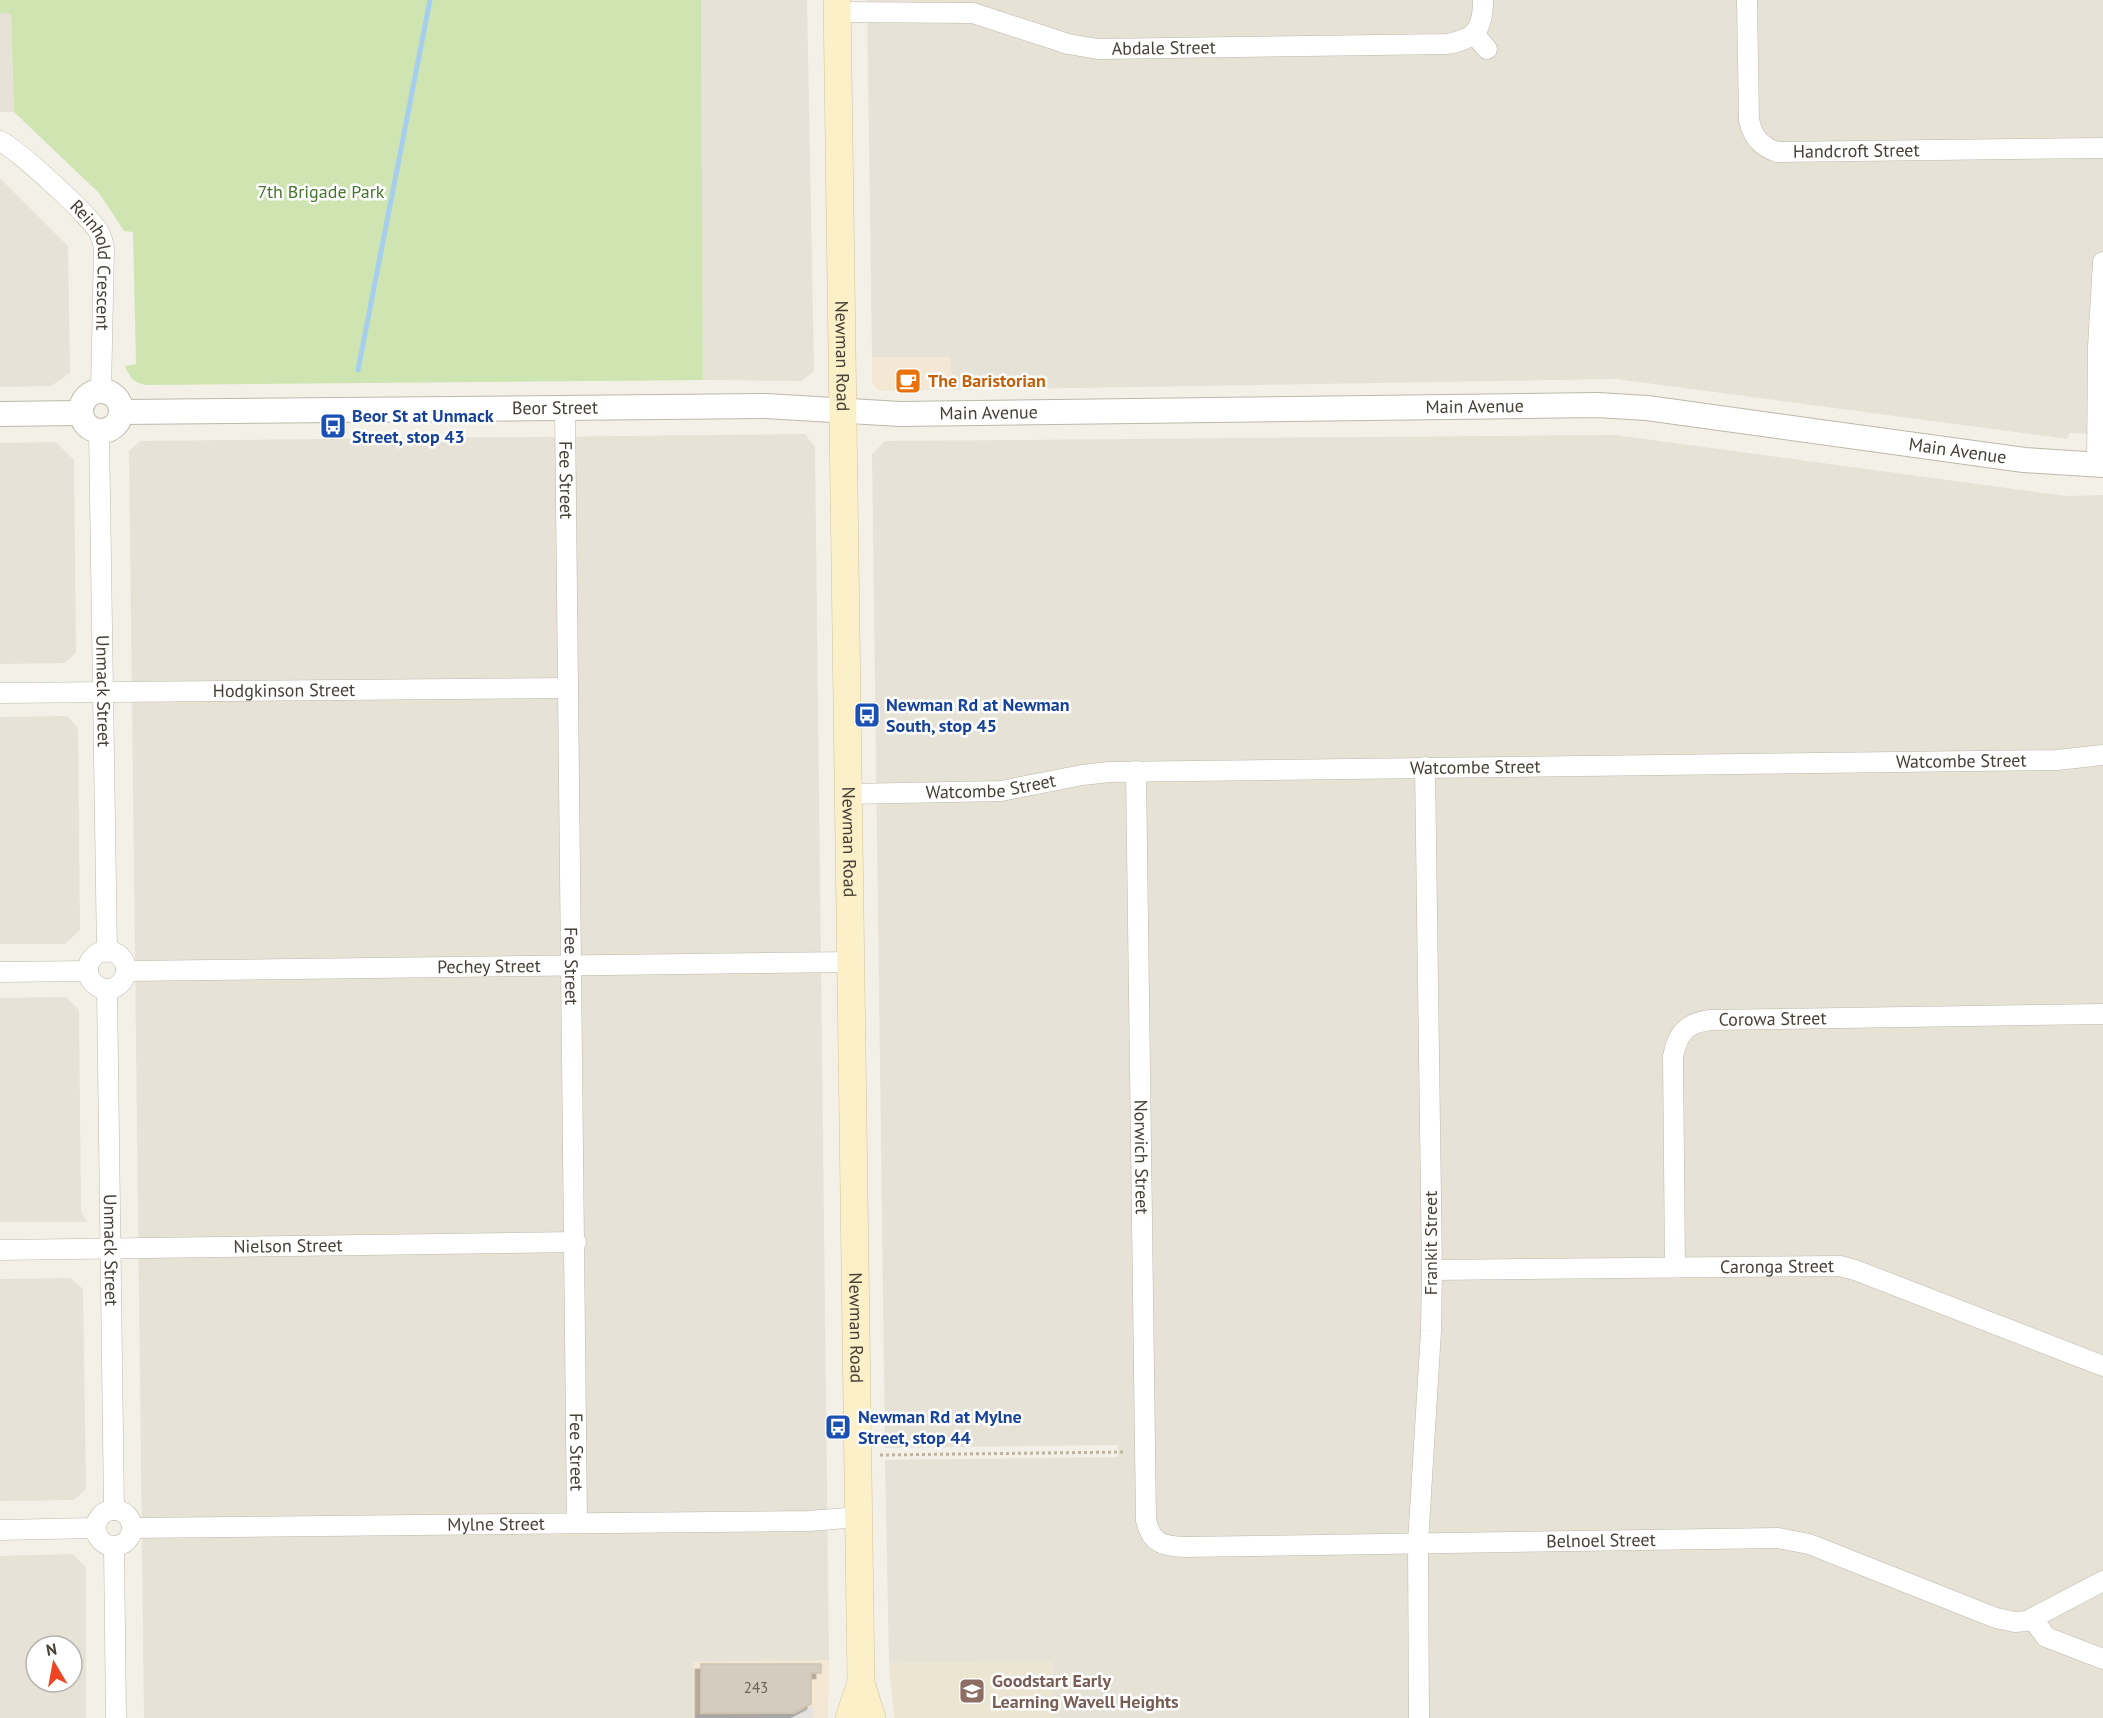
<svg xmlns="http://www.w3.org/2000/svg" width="2103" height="1718" font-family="'PT Sans',sans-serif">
<defs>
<filter id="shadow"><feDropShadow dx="-5.5" dy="5.5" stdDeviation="0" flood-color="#0004"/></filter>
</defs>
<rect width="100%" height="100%" fill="#f3f0e8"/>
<path fill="#e7e2d6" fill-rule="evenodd" d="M701,0H807L814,371L802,381L703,380Z
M867,0H2103V434L2070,433L2067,439L1616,379L954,390L949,357H872Z
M0,13H11L14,112H0Z
M0,178L68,246L70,373L51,386L0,387Z
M805,434L815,447L829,1660L693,1662V1718H144L129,451L140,441Z
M1615,435L2066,496L2103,495V1718H1054L1052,1661L889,1663L885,1460L1118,1457V1445L885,1448L872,454L885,441Z
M56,442L74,460L76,653L65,663L0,664V443Z
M67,716L78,728L80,930L65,944H0V717Z
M66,997L79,1010L81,1211L87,1222H0V998Z
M70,1278L83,1289L86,1489L74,1500L0,1501V1279Z
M73,1554L86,1567V1718H0V1556ZM36,1646H72V1682H36Z"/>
<path fill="#f4e7d4" d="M872,357H950L954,390L879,391L872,382Z
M829,1660L828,1718H693V1662Z"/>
<path fill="#ece5d2" d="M1052,1661L1054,1718H894L889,1663Z"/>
<path fill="#cee5b2" d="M0,0H701L703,380L146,385C133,382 130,378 125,366L136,364L133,232L124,231L99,193L14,112L11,14L0,13Z"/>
<path fill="#e4e3df" d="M813,1706V1718H695V1715L794,1714Z"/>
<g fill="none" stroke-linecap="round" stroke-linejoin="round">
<path stroke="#a7cfed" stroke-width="5" d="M358,370L430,0"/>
</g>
<path fill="#d4ccbe" stroke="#cfc4b1" stroke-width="1.5" filter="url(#shadow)" d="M701,1664H821V1673H811V1704L794,1713H701Z"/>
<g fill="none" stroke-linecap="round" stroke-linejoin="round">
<defs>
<g id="minor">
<path id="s1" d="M1747,0L1749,120C1753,137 1760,146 1777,152L2103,148"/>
<path id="s2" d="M837,12L973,13L1068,44L1098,49L1447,44C1476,39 1483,29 1483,0"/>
<path d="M1474,34L1487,49"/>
<path id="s3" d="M0,141C16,148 93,218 100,234C102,238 103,243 104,248L101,392"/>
<path id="s4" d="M565,408L577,1523"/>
<path id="s5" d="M99,431L107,952"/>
<path d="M2097,465L2098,347L2103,262"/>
<path id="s6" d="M0,693L568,688"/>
<path id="s7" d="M1136,771L1146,1520C1151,1543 1162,1546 1184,1547L1778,1538L1809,1544L1996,1618L2015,1622L2027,1621L2103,1581"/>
<path id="s8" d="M849,794L1001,791L1082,775L1109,772L2057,760L2103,755"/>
<circle cx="107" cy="970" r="19"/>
<path id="s9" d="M126,971L851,962"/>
<path d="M0,972L88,971"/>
<path id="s10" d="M107,989L114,1510"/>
<path id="s11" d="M0,1250L576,1242"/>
<path id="s12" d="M1675,1267L1673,1056C1678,1033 1686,1023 1710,1020L2103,1014"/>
<path id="s13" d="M1432,1270L1840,1266L1855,1270L2103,1366"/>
<circle cx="114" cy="1528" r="18"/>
<path id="s14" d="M132,1528L809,1521L860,1517"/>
<path d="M0,1530L95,1528"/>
<path d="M114,1547L116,1718"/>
<path d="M2032,1618L2046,1637L2103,1659"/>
<path d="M1419,1718L1418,1543L1431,1331L1432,1270L1425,767"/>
</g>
<g id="tertiary">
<circle cx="101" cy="411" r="20"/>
<path id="s15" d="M121,412L766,406L900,414L1597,405L1647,408L2024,460L2103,465"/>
<path d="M0,414L81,413"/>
</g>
<g id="secondary">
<path id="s16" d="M837,0L861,1683L872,1718"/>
<path d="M849,1718L861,1683"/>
</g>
</defs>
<use href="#minor" stroke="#beb8ab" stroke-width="21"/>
<use href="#tertiary" stroke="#beb8ab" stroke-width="26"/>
<use href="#secondary" stroke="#d1c399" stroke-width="28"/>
<path stroke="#bfb49d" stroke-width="3" stroke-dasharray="3 3" stroke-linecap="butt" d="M880,1455L1126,1452
M805,1707L808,1710"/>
<use href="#minor" stroke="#fff" stroke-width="20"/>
<use href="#tertiary" stroke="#fff" stroke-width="24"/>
<use href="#secondary" stroke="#fcf0c9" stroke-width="27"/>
</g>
<defs>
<symbol id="cafe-square" viewBox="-11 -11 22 22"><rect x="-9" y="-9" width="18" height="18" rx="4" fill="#e8710a" stroke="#fff"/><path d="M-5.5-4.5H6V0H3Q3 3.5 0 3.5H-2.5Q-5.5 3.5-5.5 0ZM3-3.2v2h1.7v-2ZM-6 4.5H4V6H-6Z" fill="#fff"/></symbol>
<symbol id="bus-square" viewBox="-11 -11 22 22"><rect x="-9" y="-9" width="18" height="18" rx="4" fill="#1a4fb4" stroke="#fff"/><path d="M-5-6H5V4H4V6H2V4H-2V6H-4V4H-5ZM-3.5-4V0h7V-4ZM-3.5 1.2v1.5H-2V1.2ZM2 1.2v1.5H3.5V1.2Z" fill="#fff"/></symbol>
<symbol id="school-square" viewBox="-11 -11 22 22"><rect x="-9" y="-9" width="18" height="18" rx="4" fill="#8d6e63" stroke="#fff"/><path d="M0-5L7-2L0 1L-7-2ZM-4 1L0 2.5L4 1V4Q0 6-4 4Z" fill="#fff"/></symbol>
</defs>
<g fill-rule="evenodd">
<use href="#cafe-square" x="893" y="366" width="30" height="30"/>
<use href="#bus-square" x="318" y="411" width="30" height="30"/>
<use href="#bus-square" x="852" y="700" width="30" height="30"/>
<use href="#bus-square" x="823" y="1412" width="30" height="30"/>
<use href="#school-square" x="957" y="1676" width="30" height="30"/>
</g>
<g text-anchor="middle" stroke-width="5" stroke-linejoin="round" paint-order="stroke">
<g font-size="15" fill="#6a6359">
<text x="756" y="1693">243</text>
</g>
<g font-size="18" fill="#464037" stroke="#fff">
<text dy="6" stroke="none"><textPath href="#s2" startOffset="332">Abdale Street</textPath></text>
<text dy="6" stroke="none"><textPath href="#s1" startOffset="244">Handcroft Street</textPath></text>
<text dy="6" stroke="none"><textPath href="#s3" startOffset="165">Reinhold Crescent</textPath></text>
<text dy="6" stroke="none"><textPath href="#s16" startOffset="356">Newman Road</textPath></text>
<text dy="6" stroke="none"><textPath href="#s15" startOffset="1354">Main Avenue</textPath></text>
<text dy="6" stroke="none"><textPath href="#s15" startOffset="434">Beor Street</textPath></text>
<text dy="6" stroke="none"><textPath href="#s15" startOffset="868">Main Avenue</textPath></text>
<text dy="6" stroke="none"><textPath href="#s15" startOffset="1840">Main Avenue</textPath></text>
<text dy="6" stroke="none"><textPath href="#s4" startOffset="72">Fee Street</textPath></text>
<text dy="6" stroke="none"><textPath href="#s6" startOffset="284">Hodgkinson Street</textPath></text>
<text dy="6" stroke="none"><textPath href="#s5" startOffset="260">Unmack Street</textPath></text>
<text dy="6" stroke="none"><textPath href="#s8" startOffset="1114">Watcombe Street</textPath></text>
<text dy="6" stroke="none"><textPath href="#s8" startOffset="628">Watcombe Street</textPath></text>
<text dy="6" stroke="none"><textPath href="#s8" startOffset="142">Watcombe Street</textPath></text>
<text dy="6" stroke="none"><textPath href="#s16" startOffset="842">Newman Road</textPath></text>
<text dy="6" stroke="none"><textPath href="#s4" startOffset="558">Fee Street</textPath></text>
<text dy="6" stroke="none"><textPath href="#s9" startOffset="363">Pechey Street</textPath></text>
<text dy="6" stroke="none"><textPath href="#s12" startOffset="330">Corowa Street</textPath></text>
<text dy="6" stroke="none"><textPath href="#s7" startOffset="386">Norwich Street</textPath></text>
<text transform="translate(1431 1243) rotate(-90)" y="6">Frankit Street</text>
<text dy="6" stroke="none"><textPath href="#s11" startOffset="288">Nielson Street</textPath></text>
<text dy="6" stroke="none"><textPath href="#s10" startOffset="261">Unmack Street</textPath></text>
<text dy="6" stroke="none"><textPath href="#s13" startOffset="345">Caronga Street</textPath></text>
<text dy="6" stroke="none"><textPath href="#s16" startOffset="1328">Newman Road</textPath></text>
<text dy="6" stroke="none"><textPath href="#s4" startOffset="1044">Fee Street</textPath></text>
<text dy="6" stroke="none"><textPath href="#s14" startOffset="364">Mylne Street</textPath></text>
<text dy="6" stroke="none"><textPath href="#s7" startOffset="1218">Belnoel Street</textPath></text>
</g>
<g font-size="18" fill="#47752c" stroke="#fff">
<text x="321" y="198">7th Brigade Park</text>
</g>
<g font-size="18" font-weight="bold" fill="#c56008" stroke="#fff" text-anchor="start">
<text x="928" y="387">The Baristorian</text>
</g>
<g font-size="18" font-weight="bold" fill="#164399" stroke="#fff" text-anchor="start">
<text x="352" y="422">Beor St at Unmack<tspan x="352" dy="21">Street, stop 43</tspan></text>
<text x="886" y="711">Newman Rd at Newman<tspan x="886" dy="21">South, stop 45</tspan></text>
<text x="858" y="1423">Newman Rd at Mylne<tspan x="858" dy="21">Street, stop 44</tspan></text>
</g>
<g font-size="18" font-weight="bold" fill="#785e54" stroke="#fff" text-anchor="start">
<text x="992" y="1687">Goodstart Early<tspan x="992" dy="21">Learning Wavell Heights</tspan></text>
</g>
</g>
<g transform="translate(54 1664) rotate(350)"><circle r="28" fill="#ffffff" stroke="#b5b3af" stroke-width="1.5"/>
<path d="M0-4.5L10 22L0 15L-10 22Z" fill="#f04422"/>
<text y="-9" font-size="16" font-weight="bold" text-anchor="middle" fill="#464037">N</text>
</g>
</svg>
